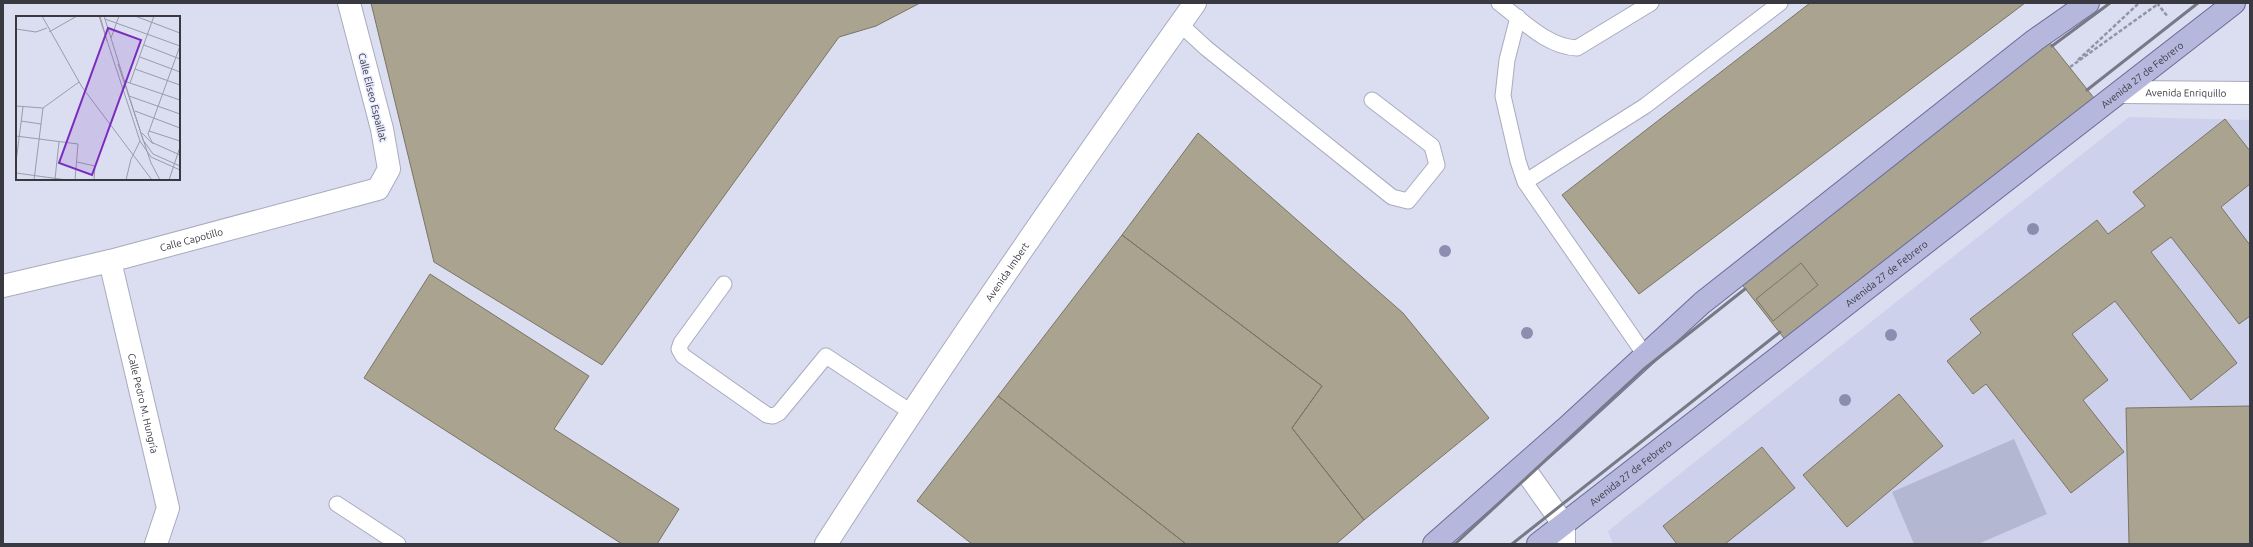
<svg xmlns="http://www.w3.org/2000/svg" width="2253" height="547" font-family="Ubuntu,sans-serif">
<rect width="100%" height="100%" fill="#dbddf1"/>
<path fill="#ced1ec" d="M2129,117L2250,120V406L2129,544H1613L1608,531Z"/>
<path fill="#b4b7d1" d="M2014,439L2047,514L1978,544H1914L1892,492Z"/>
<path fill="#a9a390" stroke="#7a7563" d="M371,3H920L876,26L839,37L602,365L434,262Z
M1810,3H2025L1639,294L1562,195Z
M2047,39L2094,98L1787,342L1740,282Z
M2225,119L2250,151V184L2221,207L2250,245V316L2239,324L2171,237L2151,252L2237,363L2191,400L2115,301L2072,334L2108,380L2083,400L2124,452L2071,493L1986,384L1973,394L1947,361L1981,333L1970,319L2097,220L2108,234L2145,206L2133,192Z
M1198,133L1403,313L1489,418L1364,520L1292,428L1322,386L1122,235Z
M1122,235L1322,386L1292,428L1364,520L1336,544H1186L998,396Z
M1801,263L1818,285L1773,321L1756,299Z
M430,274L589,376L554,429L679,509L657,544H622L364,378Z
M1899,394L1943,446L1847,527L1803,475Z
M998,396L1186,544H972L917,501Z
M2250,406V544H2129L2126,408Z
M1762,447L1795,488L1725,544H1677L1663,526Z"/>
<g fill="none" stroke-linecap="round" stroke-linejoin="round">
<defs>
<path id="lane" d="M1499,3C1522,20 1547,47 1577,48L1651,3
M1518,17L1507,60L1503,96L1518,161L1525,182L1645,106L1780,3
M1180,24L1206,48L1392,197L1408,201L1437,165L1432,146L1372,100
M1525,182L1645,355
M724,284L681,343L679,349L683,356L767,415L773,416L779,413L826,356L911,412
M337,504L398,544"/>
<g id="street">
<path id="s1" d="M110,261L168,508L156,544"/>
<path id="s2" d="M3,286L110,261L378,189L389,169L382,129L349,3"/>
<path d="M1523,467L1564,525V544"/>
</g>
<g id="secondary">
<path id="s3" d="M2122,92L2250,93"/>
<path id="s4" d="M826,544C944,360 1068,181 1195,3"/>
</g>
<g id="primary">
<path d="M1434,544L1566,428L1702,303L2035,40L2088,3"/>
<path id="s5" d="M1538,544L2234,3"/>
</g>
</defs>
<use href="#lane" stroke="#a9abbe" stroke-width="17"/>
<use href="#street" stroke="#a9abbe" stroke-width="24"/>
<use href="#secondary" stroke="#a9abbe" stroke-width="24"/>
<use href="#primary" stroke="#696c96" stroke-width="24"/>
<path stroke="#9395a4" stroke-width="2.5" stroke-dasharray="4 2" stroke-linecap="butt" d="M2157,3L2168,17
M2078,60L2139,3
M2070,67L2158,4"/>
<use href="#lane" stroke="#fff" stroke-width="15"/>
<use href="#street" stroke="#fff" stroke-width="22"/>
<use href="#secondary" stroke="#fff" stroke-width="22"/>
<use href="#primary" stroke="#b5b7dc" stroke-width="22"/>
<path stroke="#787986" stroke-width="3" d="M2052,46L2110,3
M2087,90L2198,3
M1455,544L1644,369L1745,289
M1512,544L1780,332"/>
</g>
<g fill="#8c8eb0">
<circle cx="2033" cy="229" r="6"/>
<circle cx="1445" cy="251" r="6"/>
<circle cx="1527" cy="333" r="6"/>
<circle cx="1891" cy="335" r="6"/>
<circle cx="1845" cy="400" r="6"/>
</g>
<g text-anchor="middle" stroke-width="3" stroke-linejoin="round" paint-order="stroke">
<g font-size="10" fill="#383941" stroke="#e8eaff">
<text dy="4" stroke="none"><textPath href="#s5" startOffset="765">Avenida 27 de Febrero</textPath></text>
<text dy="4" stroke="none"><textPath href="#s3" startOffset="64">Avenida Enriquillo</textPath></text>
<text transform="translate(373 97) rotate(76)" y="4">Calle Eliseo Espaillat</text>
<text dy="4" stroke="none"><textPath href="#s2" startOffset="194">Calle Capotillo</textPath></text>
<text dy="4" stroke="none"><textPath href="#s4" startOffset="327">Avenida Imbert</textPath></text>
<text dy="4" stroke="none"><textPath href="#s5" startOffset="441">Avenida 27 de Febrero</textPath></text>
<text dy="4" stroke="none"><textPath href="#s1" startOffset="146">Calle Pedro M. Hungría</textPath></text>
<text dy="4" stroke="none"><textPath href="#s5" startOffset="117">Avenida 27 de Febrero</textPath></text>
</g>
</g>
<g transform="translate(16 16)">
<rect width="164" height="164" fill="#dbddf1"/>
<path fill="none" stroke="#9a9bab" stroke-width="1" d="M26,0L66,71L136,164M83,0L124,125L135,141L164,154M84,0L91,25M88,0L127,124L137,138L164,150M119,0L164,17M89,3L164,30M0,13L20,16L31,12M33,16L61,0M95,22L103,0M128,29L164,43M124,41L164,56M102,48L135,147L144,164M119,53L164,69M108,65L164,84M114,67L138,0M113,80L164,98M0,90L27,92L63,66M119,95L164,112M5,105L25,108M133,115L164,125M126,117L135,126L164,139M0,120L62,128L59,164M137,128L132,118L164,30M0,146L7,91M61,146L79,150L78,164M0,157L51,164M39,163L43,126M18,164L27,92M110,164L115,143L124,125M153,164L164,131"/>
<path fill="#7b2cbf" fill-opacity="0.15" stroke="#7b2cbf" stroke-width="2" d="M92,12L125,24L76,159L43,147Z"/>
<rect width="164" height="164" fill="none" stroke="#383941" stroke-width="2"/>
</g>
<rect width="2253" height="547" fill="none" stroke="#383941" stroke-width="8"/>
</svg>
